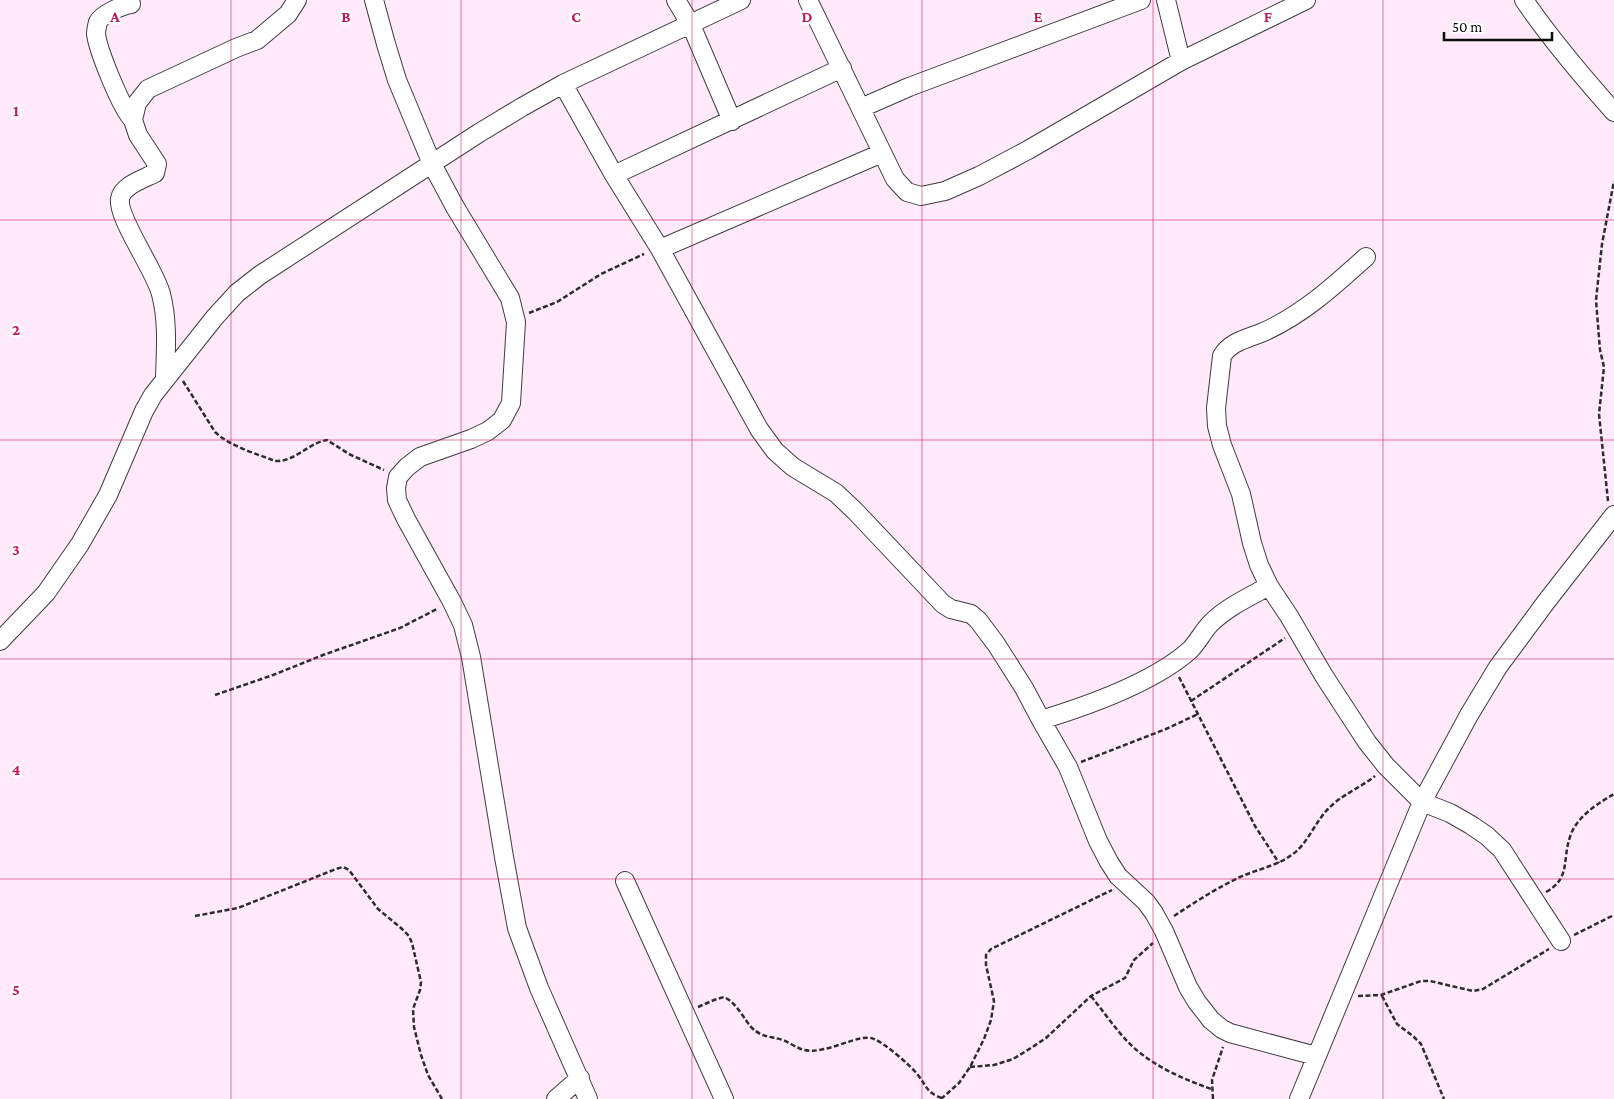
<svg xmlns="http://www.w3.org/2000/svg" width="1614" height="1099" font-family="'Crimson Pro',serif">
<rect width="100%" height="100%" fill="#ffe9fa"/>
<g fill="none" stroke-linecap="round" stroke-linejoin="round">
<defs>
<path id="minor" d="M374,0L386,44L397,80L432,164L455,207L510,298L516,322L511,403L502,420L488,431L471,439L420,457L407,467L398,477L396,488L397,500L406,519L452,602L463,625L471,657L504,857L517,928L539,988L588,1099
M676,0L691,25L732,121
M808,0L895,179L907,192L921,196L945,191L979,176L1028,150L1181,61L1306,0
M1166,0L1181,61
M1524,0C1551,40 1582,76 1614,112
M131,4C123,5 102,14 98,22C97,26 96,30 96,34C98,50 121,108 133,120
M563,84L614,175L660,249L759,429L775,451L793,467L836,493L855,511L943,604L951,609L971,614L978,620L996,644L1024,688L1041,720L1068,767L1098,841L1109,862L1118,876L1146,902L1154,913L1164,931L1188,987L1197,1002L1211,1020L1222,1029L1230,1033L1316,1056
M861,108L909,87L1141,0
M614,175L842,68
M660,249L882,153
M1366,257C1334,286 1301,316 1261,333C1246,339 1230,342 1222,356L1216,408L1217,426L1222,445L1241,494L1252,543L1259,565L1269,586L1289,616L1324,676L1367,742L1386,766L1422,802L1450,813L1471,825L1487,836L1502,850L1561,941
M165,377C166,349 168,321 161,294C155,270 117,218 120,199C122,185 144,179 155,173L157,164L138,135L133,120L137,103L148,89L236,48L257,40L288,14L297,0
M0,641L46,593L80,544L108,495L144,411L153,395L215,317L237,293L260,275L479,133L522,107L563,84L741,0
M1041,720C1087,706 1153,683 1190,650C1198,642 1203,631 1211,623C1227,607 1249,597 1269,586
M625,881L724,1099
M556,1099L580,1078
M1299,1099L1422,802L1469,715L1498,667L1546,602L1614,515"/>
</defs>
<use href="#minor" stroke="#3e3e3e" stroke-width="20"/>
<path stroke="#2d2d2d" stroke-width="2.5" stroke-dasharray="5 2.5" stroke-linecap="butt" d="M529,313L557,302L601,274L644,254
M183,381L215,432C231,447 255,453 275,461C295,462 308,443 327,440L349,454L384,470
M1608,501L1599,414L1604,367L1600,350L1596,300L1602,244L1614,181
M1179,677L1255,826L1279,863
M215,695L273,675L323,655L400,628L437,609
M1191,701L1285,638
M1081,762L1166,729L1198,714
M1546,892C1571,878 1562,860 1570,837C1576,817 1597,804 1614,794
M195,916L238,908L336,869L343,867L349,870L378,909L401,928L409,936L412,943L421,982L420,990L413,1009L414,1027L421,1055L428,1075L442,1099
M1174,916C1195,902 1217,888 1240,877C1258,869 1277,866 1293,854C1308,843 1315,822 1328,809C1341,795 1360,788 1375,776
M1574,935L1614,915
M1091,996C1103,1011 1114,1027 1127,1041C1150,1065 1181,1078 1211,1089
M1358,996L1381,995L1421,981H1430L1473,991L1483,989L1549,949
M1382,996L1397,1024L1414,1037L1421,1044L1444,1099
M698,1007L714,1000L724,997C737,1003 743,1018 752,1028C763,1038 770,1036 783,1040C790,1043 797,1048 804,1050C827,1055 860,1032 874,1039C886,1044 910,1065 918,1075C927,1087 927,1093 942,1098
M970,1067L994,1065L1013,1059L1031,1048L1046,1038L1091,996L1125,978L1134,960L1153,943
M941,1099L959,1083L970,1067L984,1039L991,1020L994,1001L986,965V955L991,949L1112,890
M1213,1099L1212,1080L1223,1047"/>
<use href="#minor" stroke="#fff" stroke-width="18"/>
</g>
<path fill="none" stroke="#c2185b" stroke-width="1" stroke-opacity="0.55" d="M231,0V1099M461,0V1099M692,0V1099M922,0V1099M1153,0V1099M1383,0V1099M0,220H1614M0,440H1614M0,659H1614M0,879H1614"/>
<g font-size="16" text-anchor="middle" font-weight="bold" fill="#c2185b" stroke="#fff" stroke-width="5" stroke-linejoin="round" paint-order="stroke">
<text x="115" y="22">A</text>
<text x="346" y="22">B</text>
<text x="576" y="22">C</text>
<text x="807" y="22">D</text>
<text x="1038" y="22">E</text>
<text x="1268" y="22">F</text>
<text x="16" y="116">1</text>
<text x="16" y="335">2</text>
<text x="16" y="555">3</text>
<text x="16" y="775">4</text>
<text x="16" y="995">5</text>
</g>
<path d="M1444 32v8h108v-8" fill="none" stroke="#0b0b0b" stroke-width="2.5"/>
<text x="1452" y="32" font-size="15" fill="#0b0b0b" stroke="#ffffff" stroke-width="4" paint-order="stroke">50 m</text>
</svg>
